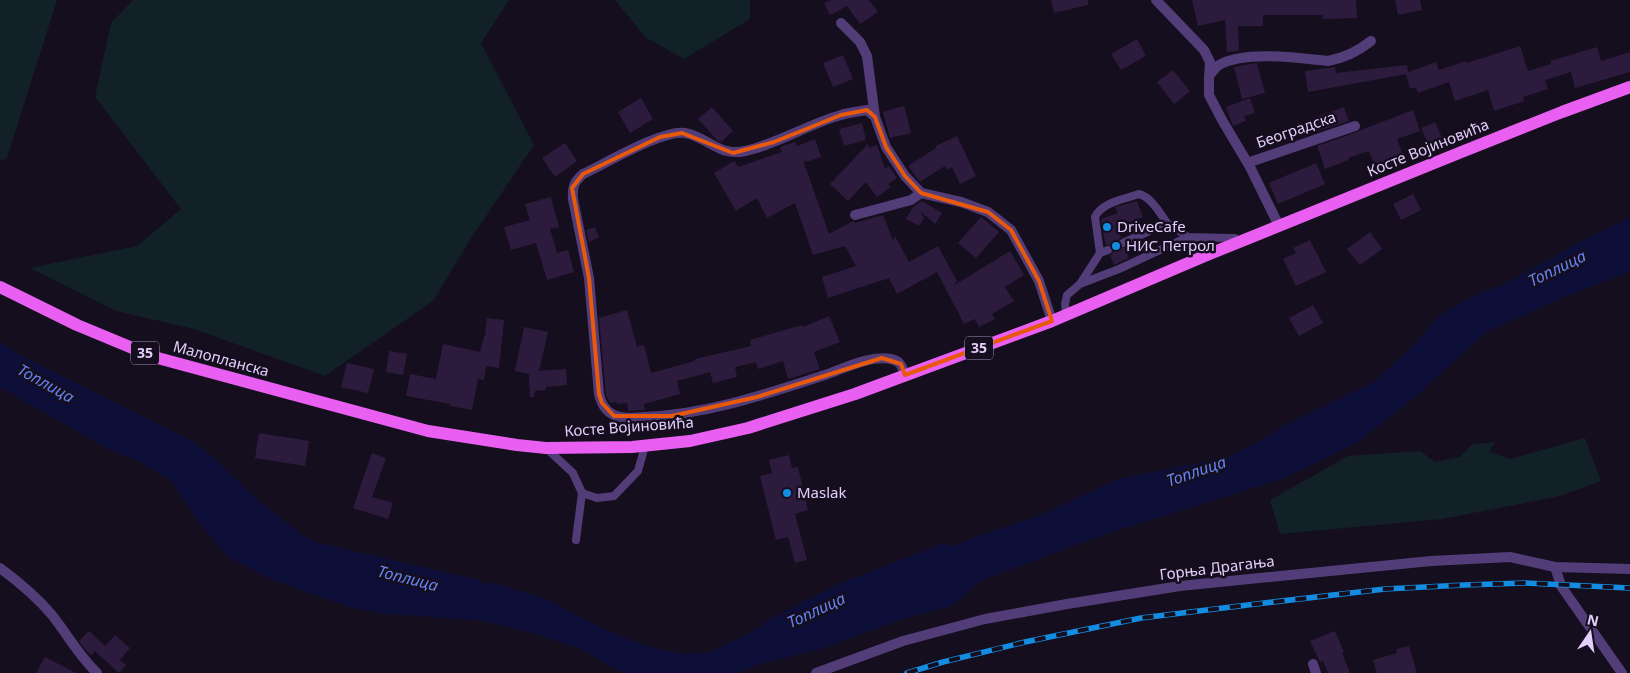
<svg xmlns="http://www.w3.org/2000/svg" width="1630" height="673" font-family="'Noto Sans',sans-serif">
<rect width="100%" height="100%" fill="#150e1e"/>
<path fill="#112127" d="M0,0H57L7,158L0,161Z
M133,0H509L481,43L534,145L470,240L433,301L325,376L194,329L116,311L30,268L137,246L181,209L95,97L111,23Z
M615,0H750V19L684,59L645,37Z
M1585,438L1601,481L1560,496L1442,519L1280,534L1270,500L1348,456L1420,451L1435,462L1460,457L1472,444L1495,442L1489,452L1510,459Z"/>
<path fill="#0d0f38" d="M1630,218V270L1619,276L1567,296L1486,332L1413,399L1356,443L1285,478L1094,538L980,581L952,606L903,619L824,648L760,664L739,673H626L613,668L579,648L525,631L477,620L386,614L353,608L275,581L228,557L201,525L171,481L140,462L106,448L0,387V341L16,353L192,441L212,456L259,501L304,536L364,574L408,585L493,583L544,598L599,627L633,641L665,651L690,654L710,652L748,634L780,614L812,616L851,601L900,578L932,556L976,537L1043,514L1118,479L1228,457L1257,443L1285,425L1374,382L1415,344L1436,318L1473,296L1502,285L1589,237Z"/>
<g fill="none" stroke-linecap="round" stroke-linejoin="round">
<path stroke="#0d0f38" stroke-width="26" d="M309,554L473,592
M774,632L841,597L945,557"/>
</g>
<path fill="#2d1b3d" d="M831,0H869L878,12L860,24L847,6L830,15L824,3Z
M1051,0H1088V5L1054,13Z
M1192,0H1356L1357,18L1323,19V15H1263V26H1238L1239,51L1227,52L1225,20L1198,26Z
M1395,0H1420L1422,10L1398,15Z
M1137,39L1146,56L1121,70L1111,54Z
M1520,46L1528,71L1551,64L1550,61L1597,47L1601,61L1630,52V72L1575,88L1571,72L1545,80L1548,89L1523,97L1524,101L1494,111L1488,90L1455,101L1449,82L1418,93L1416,88H1410L1406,74L1308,92L1305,71L1335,67L1336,73L1407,65L1408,72L1436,62L1439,70L1466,61L1467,63Z
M843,55L853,79L833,87L823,63Z
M1257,63L1265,93L1242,99L1234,67Z
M1173,70L1190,91L1174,104L1157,82Z
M641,98L653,119L630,133L618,112Z
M1250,98L1255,113L1244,116L1246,121L1233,126L1226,107Z
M904,106L911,133L890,138L883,112Z
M712,107L733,131L721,142L717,140L698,119Z
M1344,107L1349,121L1318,131L1313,118Z
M1413,110L1420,131L1397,139L1404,158L1376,169L1369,151L1348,158L1349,160L1325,169L1317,146L1357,132L1361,130Z
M1435,122L1442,138L1428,143L1421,128Z
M862,123L866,140L844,146L839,129Z
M957,136L976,176L960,184L952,167L947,170L945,166L920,182L908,166L936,148V146Z
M815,139L821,157L806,162L804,160V163L829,234L853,221L855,223L883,215L893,240L895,236L909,262L938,246L957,281L953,286L1010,251L1024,275L1005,287L1014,301L992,314L995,319L979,327L975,319L964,324L937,272L897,294L889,278L828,298L822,277L856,266L845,246L813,255L795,203L767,218L757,198L736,211L714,173L734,161L738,167L782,152L780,147L795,142L797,146Z
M565,143L577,161L555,177L542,158Z
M868,144L869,148L877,145L885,169L889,166L897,178L888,184L891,187L877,197L866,182L848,201L830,184Z
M1316,163L1325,184L1278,204L1269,183Z
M1413,194L1421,210L1401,220L1393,204Z
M551,197L559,227L550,229L557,253L568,250L574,272L547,280L536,243L511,250L504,227L530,220L525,204Z
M922,201L942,213L935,224L920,211L924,218L919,226L906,219L913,207Z
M1137,201L1143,217L1117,227L1121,238L1118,240V245L1120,248H1125L1129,258L1114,265L1110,255L1113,253V248L1111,245H1106L1104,238L1101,219L1118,213L1115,207Z
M981,217L999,232L976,258L958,243Z
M595,227L599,237L589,242L586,230Z
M1370,232L1382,249L1360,265L1347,249Z
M1310,240L1326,272L1296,286L1283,259L1296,253L1293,248Z
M1313,305L1323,323L1299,336L1289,318Z
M627,310L637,347L644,345L651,373L695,361V359L751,346L750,340L802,325L803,327L829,316L840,342L814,352L820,369L788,379L783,361L758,369L756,362L735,367L737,377L713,383L710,372L677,381L680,394L644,404L645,410L628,411L627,403L617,404V402L610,403L606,395L599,318Z
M487,318L504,320L499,368L486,366L484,380L478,379L472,410L450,406V404L406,396L410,374L436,379L443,344L480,352L484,336H485Z
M524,327L548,332L539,371L566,369L567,385L546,387V390L535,391L534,397H530L529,374L515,371Z
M389,351L407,354L403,375L386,372Z
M347,363L374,369L368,393L341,387Z
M259,433L309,441L305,466L255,458Z
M372,453L386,458L372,497L393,503L388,519L353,508Z
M789,455L792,468L798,467L808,510L795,514L807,560L795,563L788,537L776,540L760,476L772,473L769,460Z
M89,631L105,646L115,635L130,648L120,660L126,665L119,673L95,651L91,655L84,648L79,641Z
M1335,631L1344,652L1342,653L1350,673H1328L1323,661L1320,662L1310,641Z
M1409,646L1417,673H1377L1373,660L1397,653L1396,649Z
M45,657L76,673H36Z"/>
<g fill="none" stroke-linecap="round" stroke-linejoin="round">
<path stroke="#523d79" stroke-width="8" d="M1123,243L1167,223L1188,237
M1100,253L1095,217C1102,202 1125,199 1139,194C1151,197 1160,213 1167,223
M1080,284L1100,253L1108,250
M1066,315L1065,304L1067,295L1080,284L1119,269L1188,237L1229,238H1235L1239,242
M546,448L573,473L582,493L597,498L614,496L638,471L645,446
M576,540L582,493"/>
<path stroke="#523d79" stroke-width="10" d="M1156,0L1204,50L1210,62L1209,77V95L1222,120L1250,167
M841,23L860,42L867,56L875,117L886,147L905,176L921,193L961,202L988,212L1011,230L1039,281L1052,321
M1209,76C1212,72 1215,68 1219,65C1245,50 1299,58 1328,61C1345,58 1357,52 1371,41
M875,117L867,110C858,112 849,112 841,115C808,124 778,144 745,151C719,157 708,137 685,133C663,129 605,164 583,174C574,182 572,187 573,199L589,278L599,394C601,403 605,411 614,415C623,419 634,418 644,417C706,415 766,394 825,375C845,368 870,355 891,359C901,361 902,367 905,375
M855,215L911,200L921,193
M1279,226L1250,167V163L1253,161L1355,126
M1555,567L1561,586L1622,673
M1313,664L1316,673"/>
<path stroke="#523d79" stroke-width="10" d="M0,568C19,582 37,597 52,615C67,634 79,656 97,673
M816,673L903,641L985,619L1067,604L1180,586L1431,561L1510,557L1555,567L1630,569"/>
<path stroke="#e95ff2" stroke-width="12" d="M0,287L77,325L154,357L428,431L517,445L546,448L632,447L690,441L748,428L855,394L1052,321L1207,255L1459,153L1562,112L1630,87"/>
<defs>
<path id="rail" d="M907,673L943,662L1025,642L1141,618L1256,604L1385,589L1464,585L1525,583L1630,588"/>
</defs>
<use href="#rail" stroke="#138ce2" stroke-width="5.5"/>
<use href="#rail" stroke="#150e1e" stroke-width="4" stroke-dasharray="11" stroke-linecap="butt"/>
</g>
<path fill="none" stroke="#e8590c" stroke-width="4" stroke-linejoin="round" d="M867,110L875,117L886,147L905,176L921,193L988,212L1011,230L1039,281L1052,321L905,375L901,364L882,358L757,397L672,416H614L602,403L599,394L589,278L572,188L583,174L660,137L682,133L733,153L774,142L841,115Z"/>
<g fill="#138ce2" stroke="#150e1e" stroke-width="2">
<circle cx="1107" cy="227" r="5"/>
<circle cx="1116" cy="246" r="5"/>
<circle cx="787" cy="493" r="5"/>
</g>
<g text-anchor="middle" stroke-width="5" stroke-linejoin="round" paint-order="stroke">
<g fill="#150e1e" stroke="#a494b9" stroke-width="1">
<rect x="965" y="336.5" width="28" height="23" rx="4"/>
<rect x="131" y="341.5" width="28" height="23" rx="4"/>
</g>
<g font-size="14" font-weight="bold" fill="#e2cefb">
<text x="979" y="353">35</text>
<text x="145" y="358">35</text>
</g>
<g font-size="15" fill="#e2cefb" stroke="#150e1e">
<text transform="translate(1296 130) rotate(-19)" y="5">Београдска</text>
<text transform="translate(1428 148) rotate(-22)" y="5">Косте Војиновића</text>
<text transform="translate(221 359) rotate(15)" y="5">Малопланска</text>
<text transform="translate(629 427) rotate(-4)" y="5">Косте Војиновића</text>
<text transform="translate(1217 568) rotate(-7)" y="5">Горња Драгања</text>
</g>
<g font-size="15" fill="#e2cefb" stroke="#150e1e" text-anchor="start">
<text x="1117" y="232">DriveCafe</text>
<text x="1126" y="251">НИС Петрол</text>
<text x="797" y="498">Maslak</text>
</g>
<g font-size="16" font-style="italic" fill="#6584f2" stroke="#150e1e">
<text transform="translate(1557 268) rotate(-26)" y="6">Топлица</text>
<text transform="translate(46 383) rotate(29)" y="6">Топлица</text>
<text transform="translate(1196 471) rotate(-19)" y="6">Топлица</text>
<text transform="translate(408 578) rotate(14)" y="6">Топлица</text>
<text transform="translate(816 610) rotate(-25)" y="6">Топлица</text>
</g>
</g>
<g transform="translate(1590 633) rotate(13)" stroke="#150e1e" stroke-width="4" paint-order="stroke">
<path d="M0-4L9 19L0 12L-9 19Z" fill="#e2cefb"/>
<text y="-8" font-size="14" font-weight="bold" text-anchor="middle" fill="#e2cefb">N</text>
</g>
</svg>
